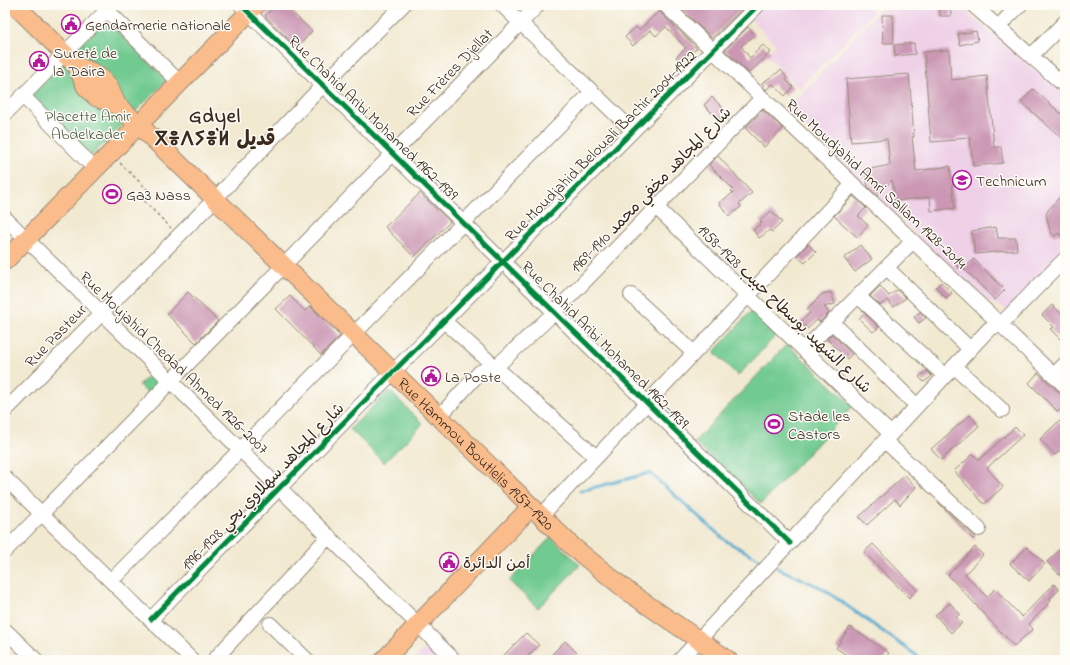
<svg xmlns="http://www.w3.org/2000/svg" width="1070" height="665" font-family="'Indie Flower','Playpen Sans Arabic','Noto Sans Tifinagh',sans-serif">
<rect width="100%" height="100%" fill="#fdfcf7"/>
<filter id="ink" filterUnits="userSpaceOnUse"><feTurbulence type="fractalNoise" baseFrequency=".025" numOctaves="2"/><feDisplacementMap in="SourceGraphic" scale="8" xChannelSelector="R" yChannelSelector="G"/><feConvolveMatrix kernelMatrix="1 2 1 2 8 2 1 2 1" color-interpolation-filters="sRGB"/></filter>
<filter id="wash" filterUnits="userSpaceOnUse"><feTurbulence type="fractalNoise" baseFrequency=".012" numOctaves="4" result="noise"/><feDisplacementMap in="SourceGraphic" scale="16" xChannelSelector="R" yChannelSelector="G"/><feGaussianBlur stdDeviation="0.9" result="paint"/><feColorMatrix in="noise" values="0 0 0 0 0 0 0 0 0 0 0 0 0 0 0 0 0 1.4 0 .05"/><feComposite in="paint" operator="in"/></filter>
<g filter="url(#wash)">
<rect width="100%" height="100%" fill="#f2e9d1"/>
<path fill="#eed0e7" d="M766,5H868L874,12L799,88L766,55L776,45L751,19Z
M884,5H958L1065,95V251L1009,310L981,298L787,109Z
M432,642L450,660H413Z"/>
<path fill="#71ca90" stroke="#567a57" d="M105,19L167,80L133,114L71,52Z
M63,58L127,121L88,159L26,96Z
M754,308L780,331L738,376L714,352Z
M787,344L853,406L761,504L694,442Z
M156,369L164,378L148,394L139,385Z
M389,390L423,424L384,463L350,429Z
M551,537L580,565L538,608L509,581Z"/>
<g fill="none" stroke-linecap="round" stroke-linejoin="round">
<path stroke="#54acd1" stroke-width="3" d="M580,491L650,473L726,541L763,561
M777,568L822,588L923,660"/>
</g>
<g id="blocks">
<path fill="#cb97b4" d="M276,5H284L312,31L297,48L265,16Z
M677,5H737L741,10L712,38Z
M939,5H950L951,16H940Z
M659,11L697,48L682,62L676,57L686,48L666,27L656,36L650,30L633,46L625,37L636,27L639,30Z
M882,15H893L894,43H883Z
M748,27L755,35L741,46L750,58L763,45L771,52L749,73L725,50Z
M976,31L978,41L960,45L958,34Z
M914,43L915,54L895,56L894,45Z
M949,50L951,80L987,76L994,147H1001L1003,163L973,166L970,137L956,138V140L931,142L924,52Z
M781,70L787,78L786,80L793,87L785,96L773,84L766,90L762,83Z
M909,74L914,137H912L916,171L950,166L955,208L931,211L930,197L895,201L892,180L877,196L868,187L865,170L890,165L887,139L851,142L846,79Z
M1033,89L1065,117V141L1021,102Z
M712,97L730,115L724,122L717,116L716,117L704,105Z
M763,110L783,129L764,147L745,128Z
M718,156L752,193L739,204L741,207L729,216L719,203L733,193L731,191L733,189L709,165Z
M1065,191V239L1058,233L1055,236L1051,233L1046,215L1048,210Z
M420,193L450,222L414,257L385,227Z
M853,196L866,208L858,216L868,225L857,237L834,216Z
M771,211L782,222L772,232L770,230L759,238L753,230L762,223L760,221Z
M996,227L998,238H1016L1017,250L975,254L972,231Z
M808,244L816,252L805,263L797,256Z
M860,245L872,259L855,272L844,258Z
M960,258L965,264L959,269L954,262Z
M974,259L1005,290L995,300L964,269Z
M941,282L952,293L946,298L936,287Z
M880,286L889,296L897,290L906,298L893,307L888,300L880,305L870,296Z
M188,292L218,321L196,343L167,314Z
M831,292L835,304L824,307L829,313L820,322L817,320L807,329L800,322L810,313L807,309L822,294Z
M290,296L305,311L310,306L340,336L321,355L276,309Z
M1052,305L1065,317V344L1050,329L1054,327L1042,315Z
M920,312L926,318L919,323L914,317Z
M864,313L879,327L873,332L859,319Z
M832,334L852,354L847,359L827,339Z
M927,371L932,376L924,382L919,377Z
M1038,373L1065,398V405L1058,412L1029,383Z
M970,415L979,426L941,460L931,449Z
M1059,421L1065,427V446L1055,455L1040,439Z
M1015,427L1023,435L987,468L1003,487L984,504L954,471L973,454L979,460Z
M905,475L916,487L900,505L895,499L867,525L859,517Z
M938,502L973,535L976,537L973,539Z
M873,544L917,590L909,598L864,552Z
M1065,544V580L1047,562Z
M975,547L983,555L965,574L987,597L995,589L1022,617L1054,584L1059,590L1049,599L1051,601L1029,624L1033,629L1014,646L948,575Z
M1027,547L1045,564L1029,581L1010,564Z
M950,603L960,614L956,617L962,623L951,633L935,615Z
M850,627L889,653L884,660H854L836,648Z
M526,633L539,645L524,660H499Z
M565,641L578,654L572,660H546Z"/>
</g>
</g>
<g filter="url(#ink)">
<use href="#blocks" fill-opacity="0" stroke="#968a78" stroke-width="1"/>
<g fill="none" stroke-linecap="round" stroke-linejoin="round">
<defs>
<path id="minor" d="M241,5L790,543
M502,5L633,131
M665,5L1065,386
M973,5L1065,86
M107,10L180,83
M998,27L1020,5
M1031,56L1065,22
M23,96L95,169
M5,114L112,5
M656,207L891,434
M5,218L454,660
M887,268L970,349
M631,295L694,353
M858,296L945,376
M444,321L596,457
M832,322L917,406
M804,350L913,241
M954,366L1002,410
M1054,375L1065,364
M5,411L215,199L323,85L403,5
M439,417L480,372L499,364L555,312L762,98
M885,441L979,529
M5,478L192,660
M541,516L853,184
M5,551L538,5
M111,581L592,92
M151,619L393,372L758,5
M270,624L307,660
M5,630L36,660
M214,660L329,536
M680,660L989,329L1001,324L1065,259"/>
<g id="major">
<path d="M15,5L77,66L92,72L101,78L109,87L117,105"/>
<path id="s1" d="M77,66L86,87L96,97L117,105L139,125L573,547L630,593L728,660"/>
<path d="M5,261L256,5"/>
<path d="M384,660L531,507"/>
</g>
</defs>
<use href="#minor" stroke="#968a78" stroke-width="16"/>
<use href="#major" stroke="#968a78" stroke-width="20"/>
<path stroke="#968a78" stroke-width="1.5" stroke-dasharray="3 3" stroke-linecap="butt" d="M120,163L151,193L144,201L171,228"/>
<use href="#minor" stroke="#fff" stroke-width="14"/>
<use href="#major" stroke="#fabc8b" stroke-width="18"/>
<defs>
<path id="cycleway" d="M241,5L790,543
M151,619L393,372L758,5"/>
</defs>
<use href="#cycleway" stroke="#fdfcf7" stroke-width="8"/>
<use href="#cycleway" stroke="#00873e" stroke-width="5"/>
</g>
</g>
<defs>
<symbol id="civic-ring" viewBox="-11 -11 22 22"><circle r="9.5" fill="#fdfcf7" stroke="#b5179e" stroke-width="1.5"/><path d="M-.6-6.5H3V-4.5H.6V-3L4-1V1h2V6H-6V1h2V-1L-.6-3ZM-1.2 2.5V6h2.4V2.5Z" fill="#b5179e"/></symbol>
<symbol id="school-ring" viewBox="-11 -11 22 22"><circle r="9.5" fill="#fdfcf7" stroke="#b5179e" stroke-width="1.5"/><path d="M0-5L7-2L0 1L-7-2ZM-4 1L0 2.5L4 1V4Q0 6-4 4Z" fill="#b5179e"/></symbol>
<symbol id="stadium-ring" viewBox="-11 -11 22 22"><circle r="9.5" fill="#fdfcf7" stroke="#b5179e" stroke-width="1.5"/><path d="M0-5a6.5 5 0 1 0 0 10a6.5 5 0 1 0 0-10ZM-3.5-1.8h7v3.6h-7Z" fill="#b5179e"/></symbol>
</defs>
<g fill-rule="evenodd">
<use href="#civic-ring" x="60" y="13" width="22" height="22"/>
<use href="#civic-ring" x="28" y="50" width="22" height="22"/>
<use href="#school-ring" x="951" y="169" width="22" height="22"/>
<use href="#stadium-ring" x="101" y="183" width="22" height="22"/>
<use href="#civic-ring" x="420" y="365" width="22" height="22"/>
<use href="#stadium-ring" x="763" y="413" width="22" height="22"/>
<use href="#civic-ring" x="438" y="551" width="22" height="22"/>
</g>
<g text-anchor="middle" stroke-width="3" stroke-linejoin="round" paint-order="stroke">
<g font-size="16" fill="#3b2a1e" stroke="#fdfcf7" text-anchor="start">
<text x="85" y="30">Gendarmerie nationale</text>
<text x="53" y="58">Sureté de<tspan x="53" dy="18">la Daira</tspan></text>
<text x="976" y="186">Technicum</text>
<text x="126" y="200">Ga3 Nass</text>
<text x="445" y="382">La Poste</text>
<text x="788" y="421">Stade les<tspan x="788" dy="18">Castors</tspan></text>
<text x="463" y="568">أمن الدائرة</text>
</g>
<g font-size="16" fill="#3b2a1e" stroke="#fdfcf7">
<text transform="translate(449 72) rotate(-46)" y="6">Rue Frères Djellat</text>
<text transform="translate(374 117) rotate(44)" y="6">Rue Chahid Aribi Mohamed 1962-1939</text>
<text transform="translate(600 145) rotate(-45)" y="6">Rue Moudjahid Belouali Bachir 2004-1922</text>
<text transform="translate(877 183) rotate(43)" y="6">Rue Moudjahid Amri Sallam 1928-2014</text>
<text transform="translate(650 189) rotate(-46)" y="6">شارع المجاهد مخفي محمد 1910-1969</text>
<text transform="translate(785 308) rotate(44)" y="6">شارع الشهيد بوسطاح حبيب 1928-1958</text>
<text transform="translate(55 335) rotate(-46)" y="6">Rue Pasteur</text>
<text transform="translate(606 344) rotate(45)" y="6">Rue Chahid Aribi Mohamed 1962-1939</text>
<text transform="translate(175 362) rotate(44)" y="6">Rue Moujahid Chedad Ahmed 1926-2007</text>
<text dy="6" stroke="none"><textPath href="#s1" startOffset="560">Rue Hammou Boutlelis 1957-1920</textPath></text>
<text transform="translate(262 486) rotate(-46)" y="6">شارع المجاهد سهلاوي يحي 1928-1996</text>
</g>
<g font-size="16" fill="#4b5a40" stroke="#fdfcf7">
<text x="88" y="121">Placette Amir<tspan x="88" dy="18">Abdelkader</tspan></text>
</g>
<g font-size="20" font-weight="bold" letter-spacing="1" fill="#3b2a1e" stroke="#fdfcf7">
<text x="215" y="122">Gdyel<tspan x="215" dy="23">ⴳⴻⴷⵢⴻⵍ قديل</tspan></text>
</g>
</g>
<rect width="1070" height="665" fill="none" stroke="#fdfcf7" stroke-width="20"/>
</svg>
